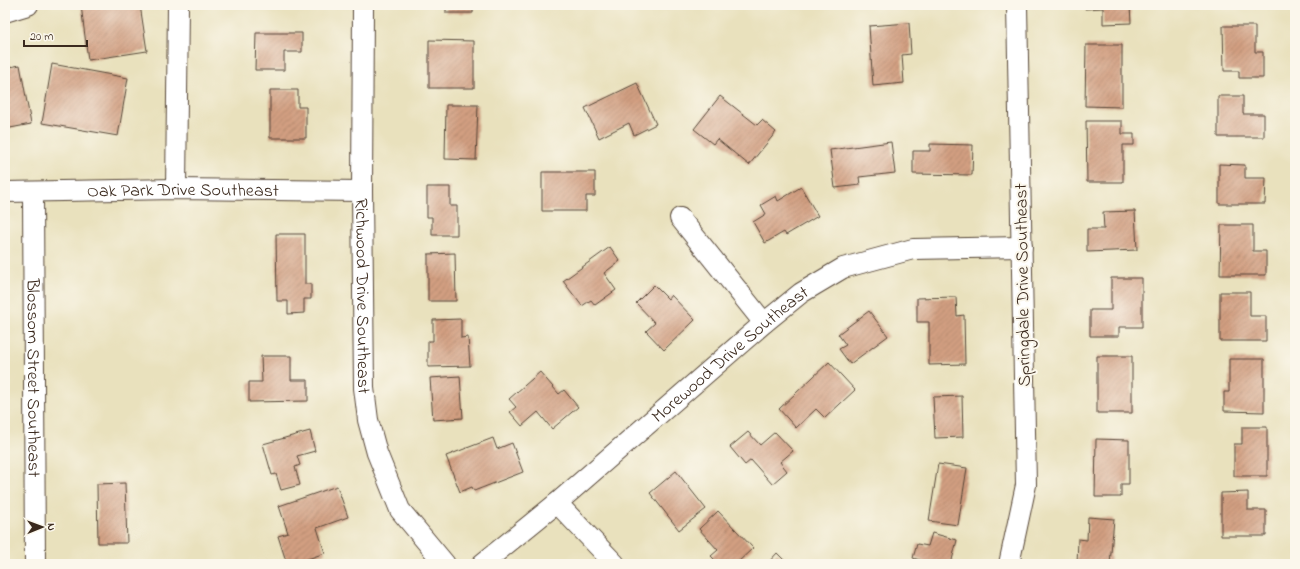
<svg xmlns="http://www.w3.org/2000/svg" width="1300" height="569" font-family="'Indie Flower',sans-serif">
<defs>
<pattern id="building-hatch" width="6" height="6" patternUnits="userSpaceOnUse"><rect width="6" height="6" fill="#d29f81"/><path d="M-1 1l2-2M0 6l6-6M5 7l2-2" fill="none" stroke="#ac8269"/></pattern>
</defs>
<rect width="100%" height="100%" fill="#fbf7ec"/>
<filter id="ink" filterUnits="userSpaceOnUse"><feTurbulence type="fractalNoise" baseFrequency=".025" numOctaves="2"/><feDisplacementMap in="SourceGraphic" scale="8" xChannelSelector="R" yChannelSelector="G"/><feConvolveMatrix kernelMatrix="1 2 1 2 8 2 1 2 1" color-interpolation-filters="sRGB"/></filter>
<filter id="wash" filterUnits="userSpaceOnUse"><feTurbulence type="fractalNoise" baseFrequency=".012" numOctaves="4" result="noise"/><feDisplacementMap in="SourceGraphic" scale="16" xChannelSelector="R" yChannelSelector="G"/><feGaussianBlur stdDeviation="0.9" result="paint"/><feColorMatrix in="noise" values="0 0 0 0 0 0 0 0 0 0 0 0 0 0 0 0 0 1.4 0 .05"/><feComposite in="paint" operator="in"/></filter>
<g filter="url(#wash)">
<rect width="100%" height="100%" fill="#e9e1bd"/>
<g id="blocks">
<path fill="url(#building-hatch)" d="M81,5H140L147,51L88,60Z
M446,5H473V13H446Z
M681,5H694V8Z
M1085,5H1130L1131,23L1103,24V8L1085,9Z
M909,23L911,54L902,55L904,83L873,86L869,26Z
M1223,26H1255V52H1263V78H1239V71H1224Z
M256,33H302V52H284V70H255Z
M429,40L474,41V88H429Z
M1086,45H1122V107L1085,106Z
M52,64L128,78L118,136L42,123Z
M20,65L31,124L5,129V68Z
M637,83L656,124L634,135L629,123L599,138L585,108Z
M270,90H298V107H306V138H270Z
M720,96L757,125L762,120L776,132L749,165L717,139L713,144L694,129Z
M1218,96H1243V114H1264V137H1218Z
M446,105H478L476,160L445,159Z
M1086,121H1122V134H1134V145H1123V182H1087Z
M891,142L895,173L859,177L860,185L835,188L830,150Z
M930,144L973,145L972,175L913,174V151H930Z
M1219,164L1245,165V178H1266L1265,204H1219Z
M542,172H595V196H586V211H542Z
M427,187H450V206H457V235H432V217H427Z
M801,187L818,216L786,235L784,232L765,243L753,222L766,214L761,205L776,196L778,201Z
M1135,211L1137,250L1087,252V229H1104L1103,212Z
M1221,225H1253V251H1266V275H1220Z
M276,234H305V284H311V299H304V313L288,314V301H277Z
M610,247L620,261L604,273L616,290L595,305L591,300L582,306L563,281Z
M455,253L456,301H428V254Z
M1111,278H1142V327H1119V336H1090V310H1111Z
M654,285L668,299L671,295L695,320L664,350L646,331L655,323L636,303Z
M1220,292H1250V316H1266V341H1220Z
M956,297L957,316L964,315L965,364L929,365V322H917V298Z
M869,311L888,336L850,364L839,349L846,345L838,334Z
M461,319V338L468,337L470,366L428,367V341H433V320Z
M261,356H291V380H308V401L249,402V382H262Z
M1097,356H1132V413H1097Z
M1229,359H1264V412L1224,411V392H1229Z
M829,362L855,390L825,418L816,409L796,428L779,409Z
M540,372L559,394L564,390L578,407L552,429L538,412L522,426L510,412L516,407L509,399Z
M460,376L463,418L433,420L430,378Z
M962,396L963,437L935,438L933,397Z
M1242,427H1267V476H1234V444H1242Z
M310,431L315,451L297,456L300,465L295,467L300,485L281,490L276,474L272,475L263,444Z
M748,432L760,445L775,432L793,451L780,462L787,471L772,484L751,460L745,465L730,447Z
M493,438L497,449L512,443L523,472L474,491L472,487L460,492L446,456Z
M1096,439L1129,440V484H1121V497H1095Z
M938,464L967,468L958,525L929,521Z
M676,471L706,509L679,530L650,493Z
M125,483L127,543H98L97,484Z
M337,486L348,517L317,528L325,553L293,564H287L278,536L288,533L279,506Z
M1248,492V510H1266V536H1221V493Z
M718,511L753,548L736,564H719L711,556L718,550L699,529Z
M1088,517L1114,519L1110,564H1077L1078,539L1087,540Z
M932,533L957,540L951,564H922L923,561L913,558L917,544L928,546Z
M777,553L788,564H767Z"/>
</g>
</g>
<g filter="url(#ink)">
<use href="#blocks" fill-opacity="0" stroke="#554536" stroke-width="1"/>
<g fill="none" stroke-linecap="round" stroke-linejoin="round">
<defs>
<g id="minor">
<path id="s1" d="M363,5L362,191L364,388L368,420L377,453L400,510L445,564"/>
<path d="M5,12L28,5"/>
<path d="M176,189L178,5"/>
<path id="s2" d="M5,192L176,189L362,191"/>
<path id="s3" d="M33,192L35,564"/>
<path d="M680,218L764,323"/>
<path d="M557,503L615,564"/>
<path id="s4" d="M482,564L557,503L764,323L801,293L843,268L913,249L1022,247"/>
<path d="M1009,564L1026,485L1017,5"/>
</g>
</defs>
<use href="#minor" stroke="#554536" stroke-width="22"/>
<use href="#minor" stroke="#fff" stroke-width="20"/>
</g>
</g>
<g text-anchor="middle" stroke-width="4" stroke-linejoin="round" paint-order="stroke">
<g font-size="18" fill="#3b2a1e" stroke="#fbf7ec">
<text dy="6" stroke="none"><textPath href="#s2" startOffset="178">Oak Park Drive Southeast</textPath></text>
<text transform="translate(1022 285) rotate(-91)" y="6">Springdale Drive Southeast</text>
<text dy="6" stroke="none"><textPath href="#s1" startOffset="291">Richwood Drive Southeast</textPath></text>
<text dy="6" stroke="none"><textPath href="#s4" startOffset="325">Morewood Drive Southeast</textPath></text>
<text dy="6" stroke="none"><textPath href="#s3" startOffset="186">Blossom Street Southeast</textPath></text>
</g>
</g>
<rect width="1300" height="569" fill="none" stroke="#fbf7ec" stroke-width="20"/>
<g transform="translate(42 527) rotate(89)" stroke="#fbf7ec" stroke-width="3" paint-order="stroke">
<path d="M0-3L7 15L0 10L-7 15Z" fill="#3b2a1e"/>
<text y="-6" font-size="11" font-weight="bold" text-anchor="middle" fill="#3b2a1e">N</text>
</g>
<path d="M24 40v6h63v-6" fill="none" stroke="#3b2a1e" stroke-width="2"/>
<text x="30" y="40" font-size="12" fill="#3b2a1e" stroke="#fbf7ec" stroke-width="3" paint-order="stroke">20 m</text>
</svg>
